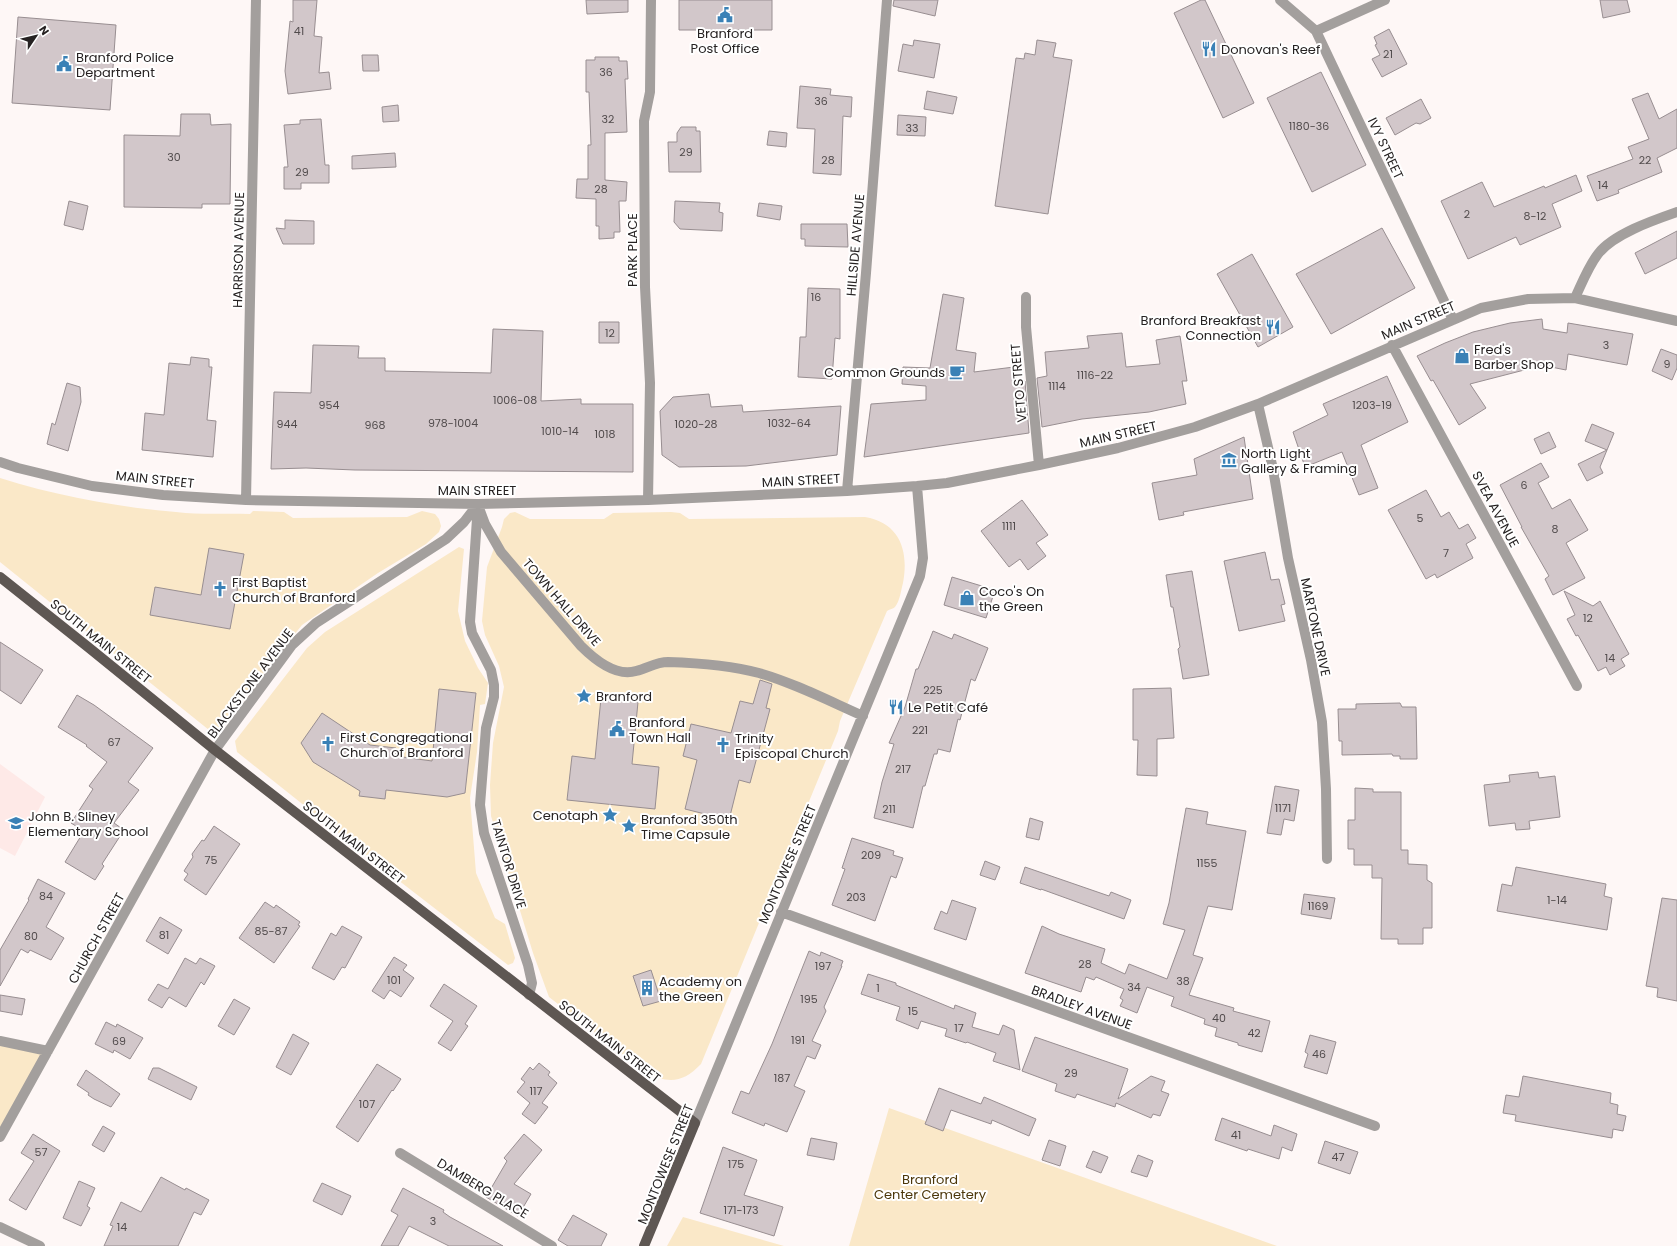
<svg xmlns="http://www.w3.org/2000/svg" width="1677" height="1246" font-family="Poppins,sans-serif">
<rect width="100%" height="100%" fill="#fef7f6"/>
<path fill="#fee9e7" d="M0,764L45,797L15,856L0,848Z"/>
<path fill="#fae8c8" d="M0,478C57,496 117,507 176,512C201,515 225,513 250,514L253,511L284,512L293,518L407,517L422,511L435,514L439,519L441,526L439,532L426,544L378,573L302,625L220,727L213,731L209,730L0,562Z
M515,512L530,519H604L613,513L671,512L680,513L689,519L865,517C900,523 909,551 903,583C901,590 900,601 895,607C893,609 890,609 887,611L840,721L838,731L701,1064C682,1084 667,1084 644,1071L549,997L533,953L491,816L490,785L493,743L504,687L499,666L485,635L482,621L487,567L502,527L504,519L510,513Z
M459,547L464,549L458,611L465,641L478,668L488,683L485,704L480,705L477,752L470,798L476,873L495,918L505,924L515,958L513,963L508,965L389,873L237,752L235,741L307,648L325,632L347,618Z
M0,1041L48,1051L0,1137Z
M889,1108L1277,1246H849Z
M683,1217L784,1246H667Z"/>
<path fill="#d2c7ca" stroke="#988e91" d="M293,0H317L314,36L322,37L319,73L329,72L331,89L288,94L285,71L290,21L293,22Z
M586,0H628V12L587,14Z
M679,0H772V30H679Z
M894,0H938L935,16L893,6Z
M1201,0H1205L1254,103L1223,118L1174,13Z
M1600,0H1627L1630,12L1603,18Z
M18,17L116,25L110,110L12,103Z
M1389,29L1407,64L1382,77L1372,59L1380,55L1375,45L1377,44L1374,37Z
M914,40L940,44L934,78L898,71L903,44L913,46Z
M1037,40L1056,43L1053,57L1072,60L1048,214L995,206L1016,58L1024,59L1025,53L1035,55Z
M362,55H378L379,71H363Z
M595,57H619V61H627L628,79H625L627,132L605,133V180L627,182L626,201H619L620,232H614V238L599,239V226H596V199L576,198L577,179H588V145H591L589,92H586V60H595Z
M1321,72L1366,165L1312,192L1267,98Z
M800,86L831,89L830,95L852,97L851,117L843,116L841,175L813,173L815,129L797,128Z
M927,91L957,97L953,114L924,109Z
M1648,93L1659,119L1677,109V148L1657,158L1662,172L1618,190L1619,193L1597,201L1587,176L1633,159L1628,147L1649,139L1632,99Z
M1421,99L1431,118L1420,124L1416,123L1395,135L1386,118Z
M398,105L399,121L383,122L382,107Z
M181,114H210L211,125L231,124L230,204H202V208L124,207V135L180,136Z
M898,115L926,117L925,136L897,135Z
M321,119L325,165H329V183H301V189H284V167H288L284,125L300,124V120Z
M681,127H696V131H700L701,172H669L668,142H677V133Z
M769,131L787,133L786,147L767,145Z
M395,153L396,167L352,169V156Z
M1576,175L1582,191L1552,204L1561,227L1520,245L1516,237L1468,259L1441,201L1482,182L1494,207L1544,186L1545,188Z
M69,201L88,206L83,230L64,225Z
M675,201L720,203L719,212L723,213L722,231L680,229L674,222Z
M759,203L782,206L780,220L757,216Z
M285,220L314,221V244H283L276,228L285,229Z
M801,224H847L848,247L805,246V239H801Z
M1382,228L1415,288L1331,334L1296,274Z
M1677,231V258L1645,274L1635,253Z
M1252,254L1293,327L1258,347L1217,274Z
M808,288L840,289V339L835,338L832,379L798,377L800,337H806Z
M943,294L964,298L956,350L976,353L974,372L1014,367L1017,382L1025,381L1029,433L864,457L871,404L926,400V386L902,384L903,367L930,368Z
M1542,319L1543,329L1567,333L1568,323L1633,334L1627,365L1568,354L1566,370L1536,364V367L1470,384L1486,408L1459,425L1433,380L1431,381L1417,356L1445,343L1473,332L1510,323Z
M599,322H619V343H599Z
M493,329L543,331L541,401L581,399V404H633V472L355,470L306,468L271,469L274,392L311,393L313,345L359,346L358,358H385V371L491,373Z
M1122,333L1126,367L1160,364L1156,340L1180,336L1187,381H1182L1186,404L1149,412L1082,419L1042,427L1037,378L1047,376L1045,352L1089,348L1087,336Z
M1661,349L1677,355V368L1672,380L1652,371Z
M191,357L209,359V367H212L207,420L216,421L213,457L142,450L145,413L164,415L169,363L190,365Z
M1387,376L1408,422L1361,445L1378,488L1359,495L1342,452L1305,467L1293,432L1328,415L1323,404Z
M67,383L80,387L81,402L68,451L47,444L52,423L55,425Z
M709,394L711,407L742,405L743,412L841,406L837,455L746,466L679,467L662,455L660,411L673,397Z
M1592,424L1614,433L1607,450L1585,441Z
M1549,432L1556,447L1541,454L1534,439Z
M1244,437L1253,499L1183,512L1184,515L1159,520L1152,483L1197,475L1194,459Z
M1607,450L1600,467L1603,473L1587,481L1578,464Z
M1541,463L1549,477L1538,483L1552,509L1570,499L1588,530L1566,543L1585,578L1553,595L1545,579L1549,576L1521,527H1522L1500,485Z
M1426,490L1441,517L1449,512L1459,529L1468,524L1476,538L1466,544L1473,558L1437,578L1435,574L1426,579L1388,510Z
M1022,500L1048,535L1036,543L1046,556L1028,570L1020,559L1009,567L981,531Z
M209,548L244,554L230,629L150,615L155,587L201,595Z
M1265,552L1271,580L1279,579L1285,604L1281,605L1285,621L1239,631L1224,561Z
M1192,571L1209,675L1183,679L1178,649L1180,647L1173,607H1171L1166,575Z
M952,577L995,590L986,618L944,605Z
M1564,591L1593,606L1600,601L1629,654L1621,659L1625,666L1610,675L1606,667L1598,671L1578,635L1576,636L1567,619L1575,615Z
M933,631L952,639L954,634L988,648L975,681L971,679L960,720L958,719L950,752L938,749L937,754H934L925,786H923L913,828L874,818L882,782L894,744L889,743L905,707L916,669H918Z
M0,642L43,670L21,704L0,690Z
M760,680L772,684L766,708L770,709L750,783L739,780L729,820L685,809L697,760L683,756L691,724L731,733L740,701L753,704Z
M1171,688L1174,738L1157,739V776L1137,775L1138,740H1133V689Z
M439,689L476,693L465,793L447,797L386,790L385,799L359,796L360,791L313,762L301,743L322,713L370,745L396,748L395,756L432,761Z
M77,695L94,705L153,748L128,782L139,790L114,823L124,830L102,864L104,866L95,880L65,862L84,831L71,823L93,789L89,786L107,762L86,746L87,745L58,727Z
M601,698L638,702L632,764L659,767L655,809L567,800L572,756L595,759Z
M1400,703L1402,707H1416L1417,759H1400V756H1393L1392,754L1342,755V741H1339L1338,709H1356V704Z
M1538,772L1539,778L1555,776L1560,817L1529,821L1530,829L1516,830L1515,823L1489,826L1484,785L1510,782L1509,775Z
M1275,786L1299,790L1294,821L1284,819L1281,835L1267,833Z
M1355,788L1373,789V792H1401V850H1408V864L1427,865V880L1432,883V928H1423V944H1398V939H1381L1382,878H1372V865H1354V849H1348V820H1355Z
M1186,808L1208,812L1206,824L1246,831L1232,910L1208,906L1193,955L1203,958L1189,995L1234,1008L1233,1011L1270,1021L1262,1052L1238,1045V1043L1215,1036L1217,1028L1204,1024L1205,1019L1171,1006L1174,997L1147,987L1137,1013L1120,1006L1123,1000L1120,998L1124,989L1096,977L1094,980L1086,977L1081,992L1025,973L1042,926L1059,934L1105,949L1101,963L1125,974L1129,964L1167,979L1185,930L1163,924L1169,903Z
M1030,818L1043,822L1039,840L1026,837Z
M214,826L240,844L206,895L184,880L188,874L184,871L193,857L192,854L202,840L204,841Z
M852,838L894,851L893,855L903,858L896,878L891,876L875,921L832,905L845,869L842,868Z
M985,861L1000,867L995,880L980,875Z
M1025,867L1109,896L1111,892L1131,900L1124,919L1041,889V890L1020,883Z
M1516,867L1606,884L1604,896L1612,898L1607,930L1497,911L1502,884L1512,886Z
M38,879L65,893L46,927L64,938L51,960L30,950L28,953L21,949L0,986V950L29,900L28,899Z
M1304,894L1335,898L1331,919L1301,914Z
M1662,898L1677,900V1001L1657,997L1658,988L1646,986Z
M952,900L976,908L966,940L934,929L941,911L947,914Z
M265,902L274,908L276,905L300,922L298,925L300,926L274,963L239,938Z
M160,917L182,930L168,954L146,941Z
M342,926L362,937L345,968L342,967L334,980L312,968L331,933L336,936Z
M809,951L820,956L821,952L843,961L841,966H842L824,1007L826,1011L812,1041L821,1045L815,1059L807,1056L794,1086L805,1091L787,1132L765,1123L764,1126L732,1113L741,1091L749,1094L772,1044Z
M394,957L407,965L403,970L414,978L401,997L390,990L384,999L372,991Z
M185,958L196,964L200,958L215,966L204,985L201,982L186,1007L169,997L162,1008L148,1000L158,984L168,989Z
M651,970L661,1001L643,1006L633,976Z
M868,974L896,983V985L954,1009L955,1005L976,1013L972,1027L999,1035L1003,1025L1014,1030L1020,1070L993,1061L996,1053L967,1042L966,1043L945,1036L947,1029L921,1021L918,1029L896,1020L900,1007L861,994Z
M444,984L477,1006L465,1024L468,1026L451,1051L438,1043L453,1021L430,1006Z
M0,995L25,999L22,1015L0,1011Z
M234,999L250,1008L234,1035L218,1026Z
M106,1022L116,1027L117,1024L143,1038L130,1059L114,1050L113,1053L95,1044Z
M293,1034L309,1043L291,1075L276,1067Z
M1310,1035L1336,1042L1327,1074L1304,1067L1308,1054L1305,1052Z
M1035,1037L1128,1069L1118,1099L1151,1076L1165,1081L1161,1091L1169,1094L1160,1116L1153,1114L1151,1118L1116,1103L1115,1107L1077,1094L1075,1098L1055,1091L1057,1084L1022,1071Z
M539,1063L550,1072L548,1075L557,1083L542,1103L548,1107L535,1124L522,1114L530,1103L517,1092L525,1082L521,1079L530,1067L533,1070Z
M377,1064L401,1079L393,1091L392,1090L358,1142L336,1127Z
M153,1068H159L197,1087L191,1100L148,1079Z
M86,1070L120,1094L111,1107L94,1099L88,1095L89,1093L77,1085Z
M1523,1076L1611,1093L1610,1103L1618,1105L1617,1114L1626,1116L1623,1131L1613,1129L1612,1138L1515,1121L1516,1115L1503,1113L1506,1095L1519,1097Z
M939,1088L981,1104L984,1097L1036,1119L1029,1136L992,1120L991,1124L951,1110L943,1131L925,1124Z
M1222,1118L1271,1136L1274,1125L1297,1134L1292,1151L1282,1147L1279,1159L1248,1149L1247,1151L1215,1140Z
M103,1126L115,1133L104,1152L92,1145Z
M33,1134L60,1151L26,1210L9,1200L34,1161L21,1153Z
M524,1134L542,1150L514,1184L531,1194L518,1216L486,1197L507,1161L504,1158Z
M811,1138L837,1143L834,1160L807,1155Z
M1049,1140L1066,1146L1060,1166L1042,1160Z
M1325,1141L1358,1152L1350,1174L1318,1163Z
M723,1147L757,1160L744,1195L783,1207L774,1236L700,1213Z
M1093,1151L1108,1157L1101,1173L1086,1167Z
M1138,1155L1153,1161L1147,1177L1131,1172Z
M161,1177L185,1190L186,1188L209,1200L201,1215L194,1212L178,1246H104L113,1226L110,1225L121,1202L141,1212Z
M79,1181L95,1188L87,1206L90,1208L81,1226L63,1218Z
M322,1183L351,1196L342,1215L313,1201Z
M403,1188L444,1210L443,1212L450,1217L503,1246H449L409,1226L398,1246H381L398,1215L391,1211Z
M573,1215L607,1234L601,1246H568L558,1240Z"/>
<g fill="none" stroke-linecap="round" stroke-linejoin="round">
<path stroke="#a39f9d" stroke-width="10" d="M1280,0L1316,31L1453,320
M1316,31L1385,0
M1026,297V327L1039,465
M1575,298C1582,283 1588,267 1598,254C1613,234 1654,220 1677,212
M1392,345L1577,686
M1258,404L1273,469L1288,558L1311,660L1322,722L1326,789L1327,859
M0,462L18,468L92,486L163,495L246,500L478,504L648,500L847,491L917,486L947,483L1039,465L1118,448L1195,427L1258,404L1481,308L1528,299L1575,298L1677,321
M847,491L866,273L887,0
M246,500L256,0
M648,500L650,383L645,287L644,121L650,92L651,0
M478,504L470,622L472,633L491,670L494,685V697L486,728L480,805L484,833L528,965L532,983L529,995
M479,508L485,524L501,552L581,646C594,659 616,677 636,671C648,668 656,662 668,662C699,663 729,665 759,673C794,683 829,701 863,716
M781,912L1375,1126
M0,1041L48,1051
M695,1123L920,576L923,558L917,486
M0,1137L215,750L292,645L316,623L446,539L464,522L478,504
M400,1153L552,1246
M0,1227L40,1246"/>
<path stroke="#5e5753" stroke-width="10" d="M0,577L88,647L215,750L695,1123L644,1246"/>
</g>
<defs>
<symbol id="civic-bare" viewBox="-9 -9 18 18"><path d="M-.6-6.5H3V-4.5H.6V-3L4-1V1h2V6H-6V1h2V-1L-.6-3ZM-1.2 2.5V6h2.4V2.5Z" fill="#3a81b6" stroke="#fff" stroke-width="2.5" paint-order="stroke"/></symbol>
<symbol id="restaurant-bare" viewBox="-9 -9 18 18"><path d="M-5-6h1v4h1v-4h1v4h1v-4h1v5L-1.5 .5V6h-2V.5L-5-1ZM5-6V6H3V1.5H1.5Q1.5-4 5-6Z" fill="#3a81b6" stroke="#fff" stroke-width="2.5" paint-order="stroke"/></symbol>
<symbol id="shop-bare" viewBox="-9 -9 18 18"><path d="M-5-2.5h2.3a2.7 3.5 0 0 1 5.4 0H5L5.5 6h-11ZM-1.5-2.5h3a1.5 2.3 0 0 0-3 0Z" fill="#3a81b6" stroke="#fff" stroke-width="2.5" paint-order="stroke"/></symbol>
<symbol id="cafe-bare" viewBox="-9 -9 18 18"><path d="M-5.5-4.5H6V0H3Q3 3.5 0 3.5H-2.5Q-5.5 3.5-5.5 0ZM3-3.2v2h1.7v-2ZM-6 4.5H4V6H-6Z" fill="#3a81b6" stroke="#fff" stroke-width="2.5" paint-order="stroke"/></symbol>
<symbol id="museum-bare" viewBox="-9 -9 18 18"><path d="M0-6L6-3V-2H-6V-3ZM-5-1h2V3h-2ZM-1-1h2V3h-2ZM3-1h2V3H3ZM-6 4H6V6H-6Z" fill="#3a81b6" stroke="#fff" stroke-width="2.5" paint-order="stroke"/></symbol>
<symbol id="church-bare" viewBox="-9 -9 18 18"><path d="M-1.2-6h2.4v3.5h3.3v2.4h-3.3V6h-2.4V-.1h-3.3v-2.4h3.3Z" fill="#3a81b6" stroke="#fff" stroke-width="2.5" paint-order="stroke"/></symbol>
<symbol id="sight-bare" viewBox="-9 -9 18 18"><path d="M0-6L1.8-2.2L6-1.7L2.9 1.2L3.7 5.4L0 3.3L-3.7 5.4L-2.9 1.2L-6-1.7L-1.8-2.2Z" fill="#3a81b6" stroke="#fff" stroke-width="2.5" paint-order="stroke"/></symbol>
<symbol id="school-bare" viewBox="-9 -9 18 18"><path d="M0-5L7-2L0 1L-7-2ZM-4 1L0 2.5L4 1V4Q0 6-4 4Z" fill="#3a81b6" stroke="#fff" stroke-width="2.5" paint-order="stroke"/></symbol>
<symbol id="building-bare" viewBox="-9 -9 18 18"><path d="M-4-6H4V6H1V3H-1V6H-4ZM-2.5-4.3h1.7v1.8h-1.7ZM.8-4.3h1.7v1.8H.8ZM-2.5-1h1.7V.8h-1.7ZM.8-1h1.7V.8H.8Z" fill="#3a81b6" stroke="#fff" stroke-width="2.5" paint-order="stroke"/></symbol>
</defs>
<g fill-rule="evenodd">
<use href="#civic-bare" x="714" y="4" width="22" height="22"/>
<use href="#restaurant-bare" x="1198" y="38" width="22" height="22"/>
<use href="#civic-bare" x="53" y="53" width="22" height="22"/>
<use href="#restaurant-bare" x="1262" y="316" width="22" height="22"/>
<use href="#shop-bare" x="1451" y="345" width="22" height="22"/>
<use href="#cafe-bare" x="946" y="361" width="22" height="22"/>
<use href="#museum-bare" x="1218" y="449" width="22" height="22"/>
<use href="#church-bare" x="209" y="578" width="22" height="22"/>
<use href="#shop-bare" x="956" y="587" width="22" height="22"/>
<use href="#sight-bare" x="573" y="685" width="22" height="22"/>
<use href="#restaurant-bare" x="885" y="696" width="22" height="22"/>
<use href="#civic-bare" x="606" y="718" width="22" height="22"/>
<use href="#church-bare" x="317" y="733" width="22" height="22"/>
<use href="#church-bare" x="712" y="734" width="22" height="22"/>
<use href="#sight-bare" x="599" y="804" width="22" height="22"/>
<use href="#school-bare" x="5" y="812" width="22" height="22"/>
<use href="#sight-bare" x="618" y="815" width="22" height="22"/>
<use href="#building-bare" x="636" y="977" width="22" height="22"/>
</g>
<g text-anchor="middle" stroke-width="4" stroke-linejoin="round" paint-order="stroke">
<g font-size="11" fill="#514b4c">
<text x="299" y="35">41</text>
<text x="1388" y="58">21</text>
<text x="606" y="76">36</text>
<text x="821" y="105">36</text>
<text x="608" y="123">32</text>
<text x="1309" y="130">1180-36</text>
<text x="912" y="132">33</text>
<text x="686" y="156">29</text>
<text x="174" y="161">30</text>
<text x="828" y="164">28</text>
<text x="1645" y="164">22</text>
<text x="302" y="176">29</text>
<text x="1603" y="189">14</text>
<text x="601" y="193">28</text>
<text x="1467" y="218">2</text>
<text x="1535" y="220">8-12</text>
<text x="816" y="301">16</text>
<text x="610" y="337">12</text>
<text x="1606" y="349">3</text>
<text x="1667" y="368">9</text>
<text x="1095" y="379">1116-22</text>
<text x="1057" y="390">1114</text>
<text x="515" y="404">1006-08</text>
<text x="329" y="409">954</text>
<text x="1372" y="409">1203-19</text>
<text x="453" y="427">978-1004</text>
<text x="789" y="427">1032-64</text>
<text x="287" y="428">944</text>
<text x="696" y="428">1020-28</text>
<text x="375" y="429">968</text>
<text x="560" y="435">1010-14</text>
<text x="605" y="438">1018</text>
<text x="1524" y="489">6</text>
<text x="1420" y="522">5</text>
<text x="1009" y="530">1111</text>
<text x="1555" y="533">8</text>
<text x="1446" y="557">7</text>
<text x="1588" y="622">12</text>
<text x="1610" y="662">14</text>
<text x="933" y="694">225</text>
<text x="920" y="734">221</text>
<text x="114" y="746">67</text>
<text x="903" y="773">217</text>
<text x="1283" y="812">1171</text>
<text x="889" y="813">211</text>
<text x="871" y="859">209</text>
<text x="211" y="864">75</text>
<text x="1207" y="867">1155</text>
<text x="46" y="900">84</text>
<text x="856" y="901">203</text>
<text x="1557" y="904">1-14</text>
<text x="1318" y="910">1169</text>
<text x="271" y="935">85-87</text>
<text x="164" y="939">81</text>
<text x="31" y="940">80</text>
<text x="1085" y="968">28</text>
<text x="823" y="970">197</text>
<text x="394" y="984">101</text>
<text x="1183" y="985">38</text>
<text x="1134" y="991">34</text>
<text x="878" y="992">1</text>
<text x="809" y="1003">195</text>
<text x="913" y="1015">15</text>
<text x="1219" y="1022">40</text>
<text x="959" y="1032">17</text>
<text x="1254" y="1037">42</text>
<text x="798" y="1044">191</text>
<text x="119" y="1045">69</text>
<text x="1319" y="1058">46</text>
<text x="1071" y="1077">29</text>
<text x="782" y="1082">187</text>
<text x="536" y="1095">117</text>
<text x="367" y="1108">107</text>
<text x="1236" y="1139">41</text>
<text x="41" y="1156">57</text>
<text x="1338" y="1161">47</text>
<text x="736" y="1168">175</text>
<text x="741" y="1214">171-173</text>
<text x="433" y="1225">3</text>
<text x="122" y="1231">14</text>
</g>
<g font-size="13" fill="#262222" stroke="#fff" text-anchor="start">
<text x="725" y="38" text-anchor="middle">Branford<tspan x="725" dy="15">Post Office</tspan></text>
<text x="1221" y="54">Donovan's Reef</text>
<text x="76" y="62">Branford Police<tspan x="76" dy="15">Department</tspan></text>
<text x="1261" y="325" text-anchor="end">Branford Breakfast<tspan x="1261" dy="15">Connection</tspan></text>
<text x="1474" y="354">Fred's<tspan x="1474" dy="15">Barber Shop</tspan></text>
<text x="945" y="377" text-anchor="end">Common Grounds</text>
<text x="1241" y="458">North Light<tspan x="1241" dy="15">Gallery &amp; Framing</tspan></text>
<text x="232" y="587">First Baptist<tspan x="232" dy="15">Church of Branford</tspan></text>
<text x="979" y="596">Coco's On<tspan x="979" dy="15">the Green</tspan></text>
<text x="596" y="701">Branford</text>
<text x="908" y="712">Le Petit Café</text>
<text x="629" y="727">Branford<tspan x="629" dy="15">Town Hall</tspan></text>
<text x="340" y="742">First Congregational<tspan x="340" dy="15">Church of Branford</tspan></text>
<text x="735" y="743">Trinity<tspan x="735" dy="15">Episcopal Church</tspan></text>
<text x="598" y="820" text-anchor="end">Cenotaph</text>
<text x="28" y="821">John B. Sliney<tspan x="28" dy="15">Elementary School</tspan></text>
<text x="641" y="824">Branford 350th<tspan x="641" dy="15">Time Capsule</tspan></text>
<text x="659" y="986">Academy on<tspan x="659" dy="15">the Green</tspan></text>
</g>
<g font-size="13" fill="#262222" stroke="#fff">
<text transform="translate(1386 148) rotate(65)" y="5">IVY STREET</text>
<text transform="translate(855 245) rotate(-85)" y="5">HILLSIDE AVENUE</text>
<text transform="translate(238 250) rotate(-89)" y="5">HARRISON AVENUE</text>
<text transform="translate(632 250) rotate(-90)" y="5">PARK PLACE</text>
<text transform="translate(1418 320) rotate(-23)" y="5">MAIN STREET</text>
<text transform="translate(1018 383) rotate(-95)" y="5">VETO STREET</text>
<text transform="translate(1118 434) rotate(-13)" y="5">MAIN STREET</text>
<text transform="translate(155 479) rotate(6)" y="5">MAIN STREET</text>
<text transform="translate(801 480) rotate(-3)" y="5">MAIN STREET</text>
<text x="477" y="495">MAIN STREET</text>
<text transform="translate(1496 509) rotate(62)" y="5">SVEA AVENUE</text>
<text transform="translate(562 602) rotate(49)" y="5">TOWN HALL DRIVE</text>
<text transform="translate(1316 627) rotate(78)" y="5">MARTONE DRIVE</text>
<text transform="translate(101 641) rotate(39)" y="5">SOUTH MAIN STREET</text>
<text transform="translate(250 683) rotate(-53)" y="5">BLACKSTONE AVENUE</text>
<text transform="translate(354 842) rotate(38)" y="5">SOUTH MAIN STREET</text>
<text transform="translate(509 864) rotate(73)" y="5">TAINTOR DRIVE</text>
<text transform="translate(787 864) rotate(-67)" y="5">MONTOWESE STREET</text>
<text transform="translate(96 938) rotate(-61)" y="5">CHURCH STREET</text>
<text transform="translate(1082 1007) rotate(20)" y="5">BRADLEY AVENUE</text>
<text transform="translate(610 1041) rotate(38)" y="5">SOUTH MAIN STREET</text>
<text transform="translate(665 1164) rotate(-68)" y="5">MONTOWESE STREET</text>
<text transform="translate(483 1188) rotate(31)" y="5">DAMBERG PLACE</text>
</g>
<g font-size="13" fill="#4c370a" stroke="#fff">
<text x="930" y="1184">Branford<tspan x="930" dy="15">Center Cemetery</tspan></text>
</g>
</g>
<g transform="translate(36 36) rotate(55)" stroke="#ffffff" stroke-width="3" paint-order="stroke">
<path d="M0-3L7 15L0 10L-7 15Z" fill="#262222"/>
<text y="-6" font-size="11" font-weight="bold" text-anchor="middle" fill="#262222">N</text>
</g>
</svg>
